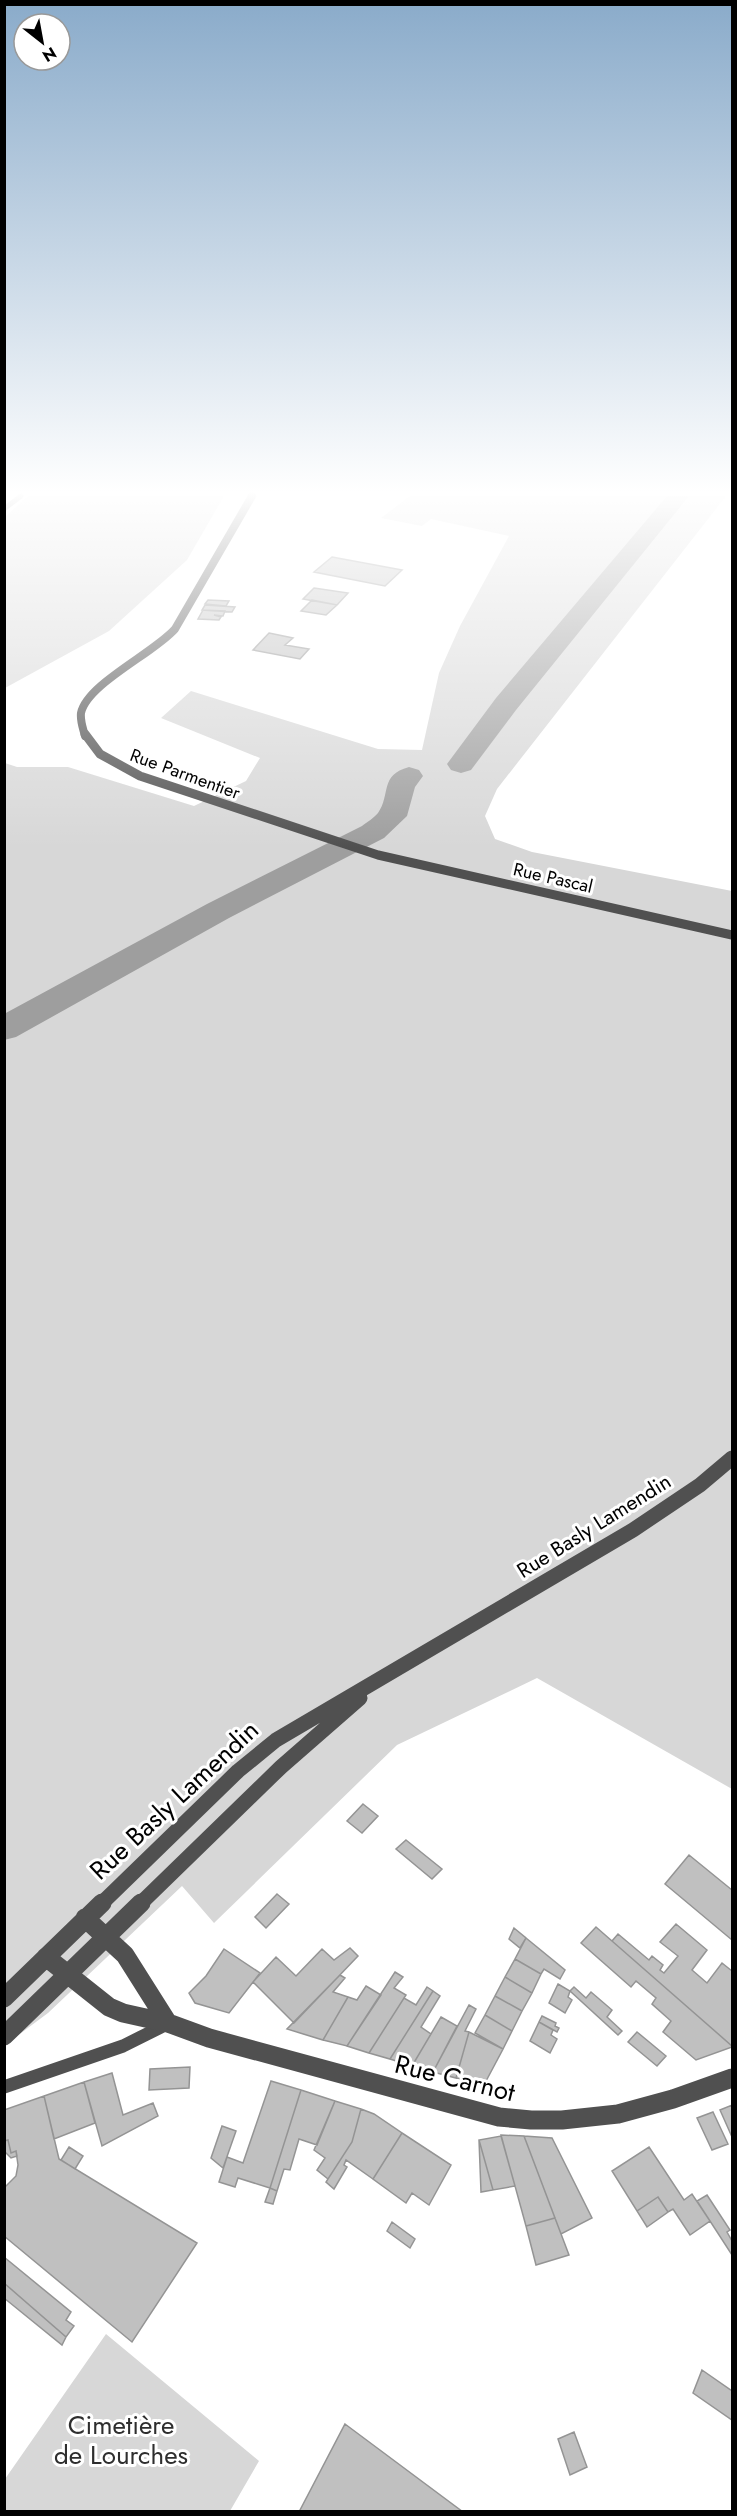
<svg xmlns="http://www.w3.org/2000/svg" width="737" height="2516" font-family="Jost,sans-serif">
<rect width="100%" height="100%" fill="#fff"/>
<path fill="#d7d7d7" d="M28,496H224L187,560L109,631L5,688V517Z
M410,496H726L497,789L485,816L495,839L532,852L732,891V1789L537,1678L397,1745L214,1923L182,1886L48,2013L5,2045V763L17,767H68L194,806L246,781L260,758L161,718L191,691L378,749L422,750L439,673L460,626L509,536L431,519L422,526L381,518Z
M106,2334L259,2461L230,2511H5V2479Z"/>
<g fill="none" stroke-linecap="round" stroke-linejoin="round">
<path fill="#9e9e9e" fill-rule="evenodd" d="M667,496H689L516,710L471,770L461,773L451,770L447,764L496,698Z
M409,767L419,770L423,776L415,787L407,816L384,838L229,918L16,1037L4,1040V1014L207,904L362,826C367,822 374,818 378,813C391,795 379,775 409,767Z"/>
</g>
<path fill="#c0c0c0" stroke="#949494" stroke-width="1.5" d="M332,557L402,570L385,586L314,572Z
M314,588L348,593L337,605L303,599Z
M208,600L229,601L226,606L205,604Z
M312,600L337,605L326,615L301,611Z
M205,605L235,607L232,612L202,610Z
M203,610L225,611L223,616L214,615L221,617L219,620L198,619Z
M269,633L293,638L285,645L309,649L300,659L253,650Z
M363,1804L378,1816L362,1833L347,1821Z
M406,1840L442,1869L432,1879L396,1849Z
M689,1855L732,1890V1940L665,1884Z
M277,1894L289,1904L266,1928L255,1917Z
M676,1924L707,1950L692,1970L707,1983L722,1963L732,1971V2046L612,1941L618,1934L649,1960L652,1956L663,1965L660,1970L664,1973L678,1956L660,1942Z
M596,1927L732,2046V2047L696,2060L663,2032L671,2021L652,2004L656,1998L636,1981L631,1987L581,1943Z
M514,1928L526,1938L520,1948L509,1939Z
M526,1938L565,1970L560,1979L544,1969L541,1974L515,1959Z
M350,1948L358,1956L294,2023L253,1982L276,1957L296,1976L322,1949L334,1960Z
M224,1949L260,1973L229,2013L195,2003L189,1993L206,1976Z
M515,1959L541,1974L532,1993L505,1977Z
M395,1972L403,1977L394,1988L406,1995L369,2053L347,2046Z
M340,1975L345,1978L333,1992L348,1997L323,2040L287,2029Z
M505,1977L532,1993L522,2011L495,1996Z
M558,1984L570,1991L568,1997L572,2000L565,2013L549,2003Z
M366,1986L381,1995L347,2046L323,2040L348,1997L357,2000Z
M427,1987L433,1991L390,2059L369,2053L404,1998L416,2005Z
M574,1987L586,1998L591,1992L612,2010L607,2017L622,2031L618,2035L570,1991Z
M433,1991L440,1996L421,2027L431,2034L412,2066L390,2059Z
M495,1996L522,2011L512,2031L485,2015Z
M469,2005L476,2009L465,2031L469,2032L456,2078L433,2072Z
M485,2015L512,2031L503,2049L475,2033Z
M542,2016L556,2023L555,2026L559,2028L557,2032L539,2022Z
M441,2017L457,2026L433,2072L412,2066Z
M539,2022L553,2030L551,2035L557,2039L550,2053L530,2041Z
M469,2032L503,2049L485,2083L456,2078Z
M637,2032L666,2056L657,2066L628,2042Z
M190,2067L189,2088L149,2090L150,2069Z
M112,2073L123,2115L153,2103L158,2116L102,2146L84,2082Z
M271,2081L301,2090L270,2188L238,2178L235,2187L219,2182L227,2157L243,2163Z
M84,2082L95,2123L54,2139L44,2096Z
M301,2090L335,2101L317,2145L299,2139L290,2170L284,2169L277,2191L270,2188Z
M44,2096L59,2159L197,2243L132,2342L4,2236V2188L16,2176L18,2165L16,2151L11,2153L8,2140L4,2141V2110Z
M335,2101L361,2109L352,2142L328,2179L317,2170L325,2158L314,2150Z
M732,2105V2137L720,2110Z
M361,2109L374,2114L402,2133L373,2179L346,2160L344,2165L347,2167L334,2189L326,2182L352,2142Z
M713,2112L728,2144L712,2150L697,2118Z
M222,2126L236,2131L223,2168L211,2158Z
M402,2133L451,2165L429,2205L412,2193L406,2203L373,2179Z
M501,2135L524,2136L555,2218L526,2226Z
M501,2136L515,2186L493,2190L479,2140Z
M524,2136L552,2138L592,2218L561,2234Z
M8,2140L11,2153L16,2151L17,2156L11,2158L4,2151V2141Z
M479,2140L493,2190L481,2192Z
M69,2147L83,2156L75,2169L61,2160Z
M649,2147L684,2200L692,2194L710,2221L690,2235L673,2209L668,2212L658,2197L637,2211L612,2171Z
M270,2188L277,2191L273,2204L265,2202Z
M707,2195L730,2230L727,2232L732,2241V2255L697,2201Z
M658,2197L668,2212L647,2227L637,2211Z
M555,2218L569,2255L536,2265L526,2226Z
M392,2222L415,2239L410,2248L387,2231Z
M4,2257L71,2312L66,2320L74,2326L66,2337L4,2283Z
M4,2283L66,2337L62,2345L4,2298Z
M702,2370L732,2391V2420L693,2393Z
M345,2424L463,2512H299Z
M574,2432L587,2467L570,2475L558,2439Z"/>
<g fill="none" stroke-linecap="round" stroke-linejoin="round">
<path stroke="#505050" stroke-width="5" d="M4,509L21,496"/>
<path stroke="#505050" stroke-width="13" d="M4,2087L123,2046L163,2026"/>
<path stroke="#505050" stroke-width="8" d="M85,736C83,728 80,721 81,713C87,684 154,653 175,629L252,496"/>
<path stroke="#505050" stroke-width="9" d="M85,734L100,754L140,776L378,855L732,935"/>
<path stroke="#505050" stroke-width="15" d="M100,1905L238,1771L276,1740L633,1530L700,1485L732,1458
M139,1905L281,1767L360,1698"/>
<path stroke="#505050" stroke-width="19" d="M85,1918L125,1955L168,2023
M46,1957L109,2007L123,2013L168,2023L209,2038L499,2117L531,2120H562L618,2114L673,2099L732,2078
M4,1998L102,1903
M4,2036L141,1903"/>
</g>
<linearGradient id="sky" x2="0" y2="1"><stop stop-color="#8aabca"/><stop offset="0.58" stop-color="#fff"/><stop offset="1" stop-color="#fff" stop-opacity="0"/></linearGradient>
<rect width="737" height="848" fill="url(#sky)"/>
<g text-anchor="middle" stroke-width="6" stroke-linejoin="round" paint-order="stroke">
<g font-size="18" fill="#000" stroke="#fff">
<text transform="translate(185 774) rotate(20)" y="6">Rue Parmentier</text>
<text transform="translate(553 878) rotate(13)" y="6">Rue Pascal</text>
</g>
<g font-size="21" fill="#000" stroke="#fff">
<text transform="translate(594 1526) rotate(-32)" y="7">Rue Basly Lamendin</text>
</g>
<g font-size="26" fill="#000" stroke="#fff">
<text transform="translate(174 1800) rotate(-43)" y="9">Rue Basly Lamendin</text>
<text transform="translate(455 2078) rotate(14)" y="9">Rue Carnot</text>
</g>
<g font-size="26" fill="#2e2e2e" stroke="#fff">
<text x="121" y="2434">Cimetière<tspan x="121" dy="30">de Lourches</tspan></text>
</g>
</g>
<rect width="737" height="2516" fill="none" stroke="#000000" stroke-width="12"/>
<g transform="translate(42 42) rotate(149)"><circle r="28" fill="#ffffff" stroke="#999999" stroke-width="1.5"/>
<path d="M0-4.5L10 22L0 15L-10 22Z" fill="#000000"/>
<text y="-9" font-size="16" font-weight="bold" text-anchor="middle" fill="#000000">N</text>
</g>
</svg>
